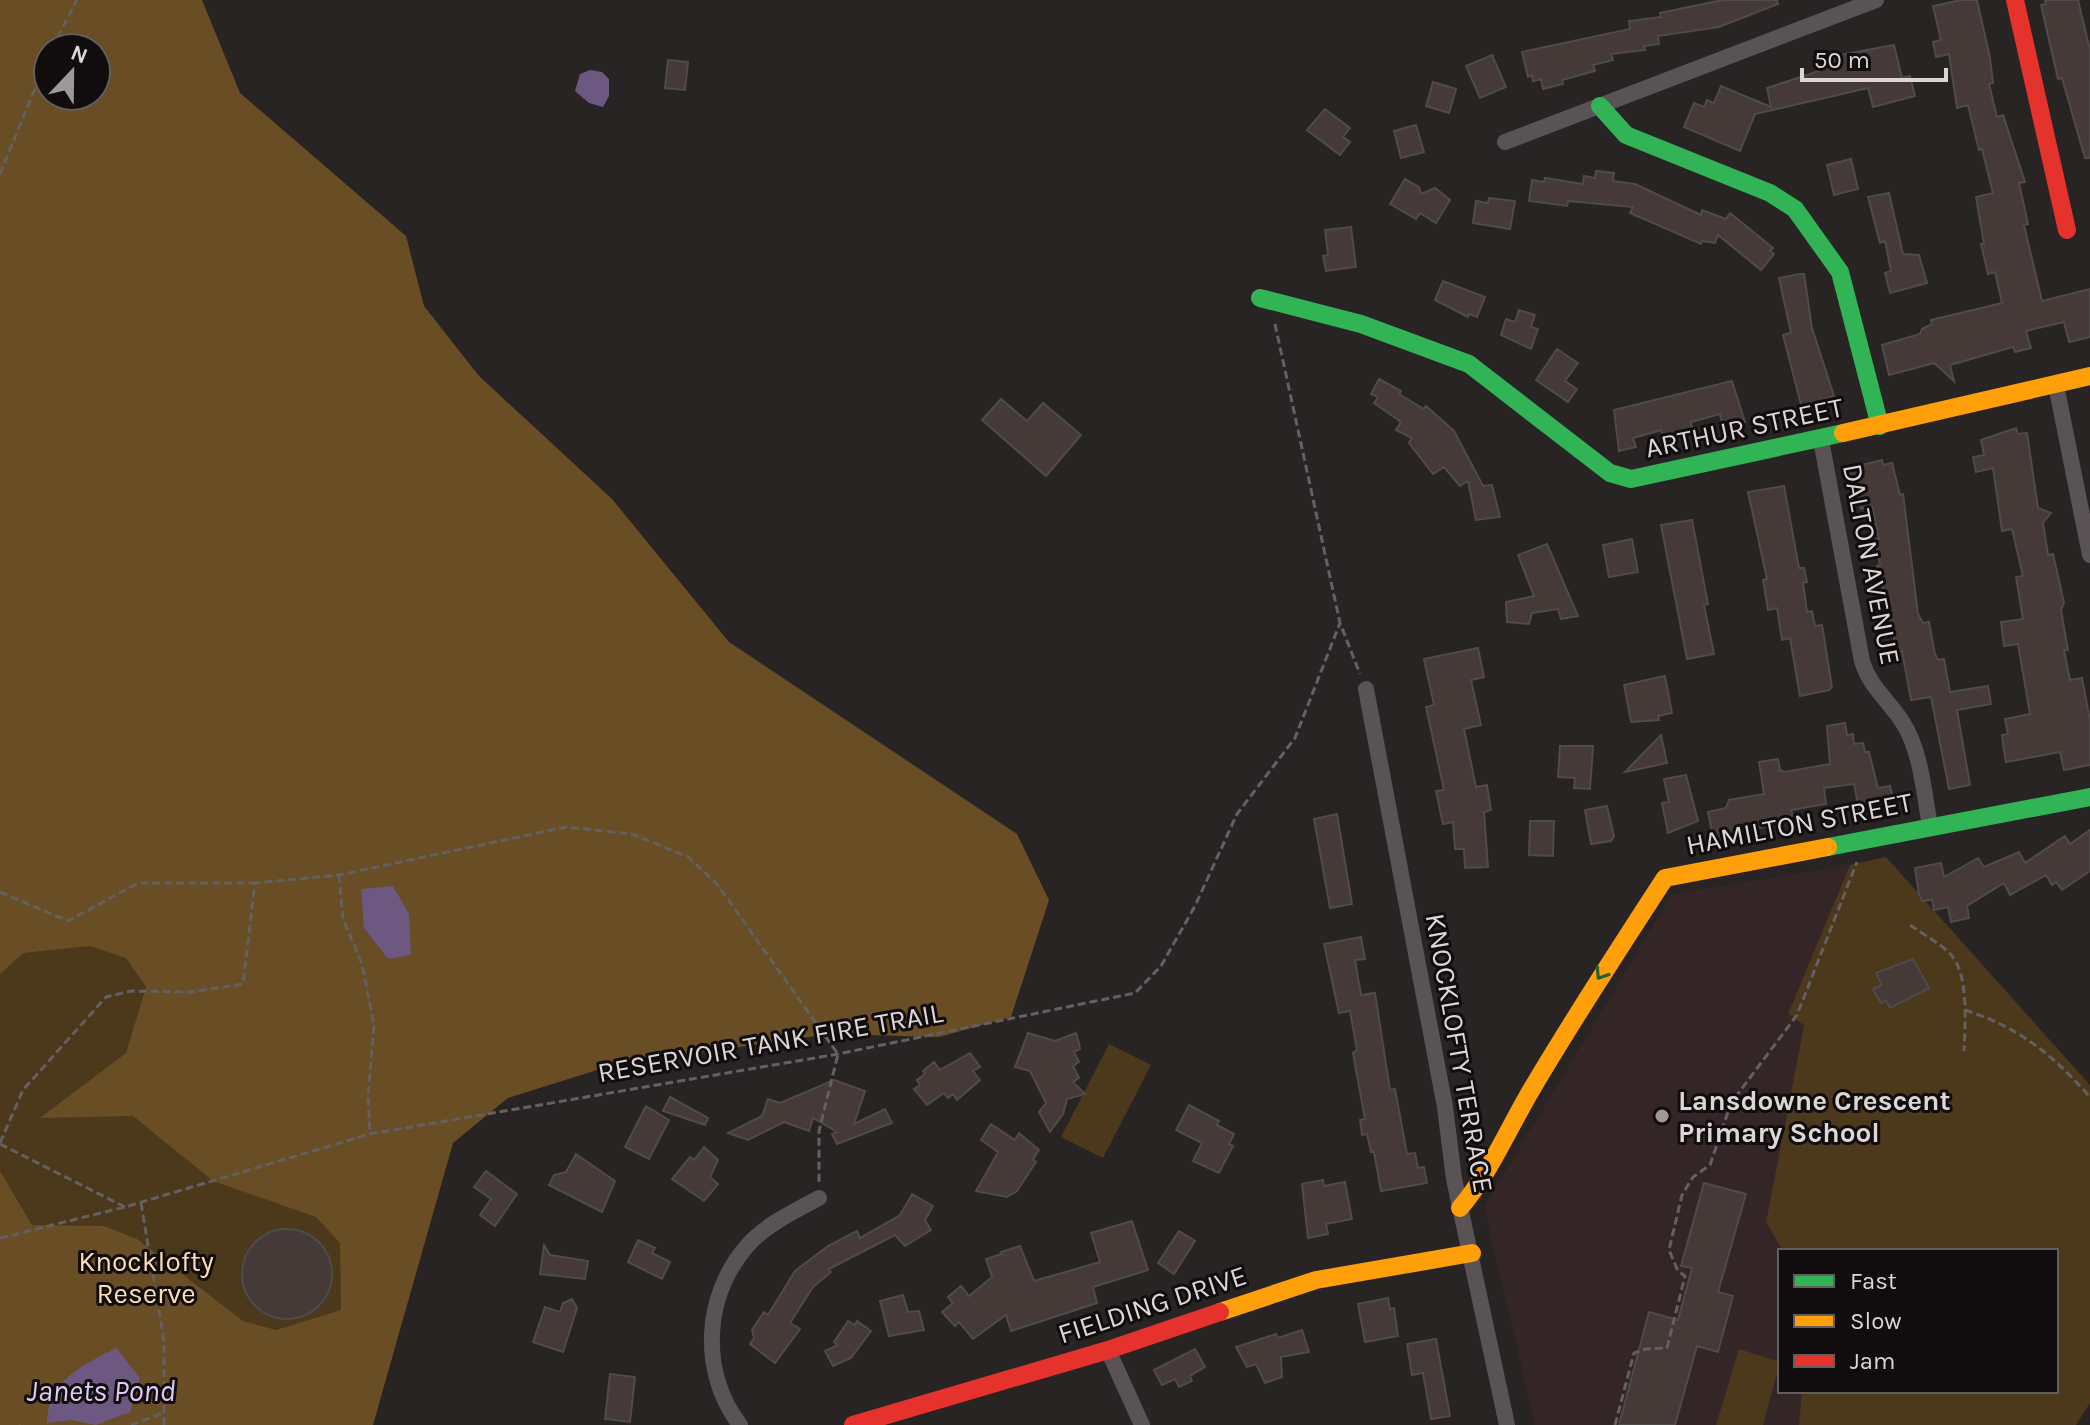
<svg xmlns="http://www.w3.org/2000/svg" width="2090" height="1425" font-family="Karla,sans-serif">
<rect width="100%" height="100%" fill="#292424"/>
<path fill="#342527" d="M1850,865L1789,1014L1804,1024L1766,1222L1783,1251L1780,1391H1802L1799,1425H1535L1484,1207L1672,894Z"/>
<path fill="#4c381b" d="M1886,857L2090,1085V1403L2076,1425H1799L1802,1391H2056V1251H1783L1766,1222L1804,1025L1788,1014L1850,865Z
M0,872L218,994L333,1150L372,1386L0,1425Z
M1109,1044L1151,1065L1103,1158L1061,1137Z
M1739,1349L1780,1362L1763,1425H1716Z"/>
<path fill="#684d25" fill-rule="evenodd" d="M0,0H202L240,93L406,236L424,306L479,376L612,499L729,642L1017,834L1049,900L1011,1017L939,1037L830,1034L613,1065L508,1098L453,1143L373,1425H0V1171L32,1225L104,1226L137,1239L243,1321L276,1330L341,1310L340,1243L316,1217L213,1181L133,1116L40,1118L126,1053L146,987L126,958L90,946L23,953L0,974ZM48,48H96V96H48Z"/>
<path fill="#6c5881" d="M590,70L602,72L609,79V96L603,107L589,103L575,91L580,74Z
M393,886L409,914L411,955L388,959L364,928L361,889Z
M116,1348L140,1378L130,1412L96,1425L71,1420L47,1423C47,1380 84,1365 116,1348Z"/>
<path fill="#453a37" stroke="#4f4b4a" stroke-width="2" d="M1722,0H1777L1778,4L1719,27L1658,36L1659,44L1644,46L1645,50L1611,54L1613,60L1593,65L1595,71L1562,80L1563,84L1543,89L1541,79L1533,81L1532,75L1528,77L1522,52L1630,29L1629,21L1661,17L1660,13Z
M1961,0H1977L1990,58L1993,83L1989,84L1997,117L2003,115L2025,182L2019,183L2028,224L2024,225L2042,301L2090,289V337L2069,342L2064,322L2026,331L2031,348L2015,352L2013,347L1950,365L1954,381L1934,363L1889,375L1882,345L1920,334L1922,329L1932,324L1931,320L2002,303L1995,272L1988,274L1981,244H1984L1976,197L1993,193L1982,149L1979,150L1968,105L1957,108L1949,54L1936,57L1933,42L1941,40L1933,6Z
M2045,0H2078L2090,50V158H2085L2062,78L2058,79L2041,5L2046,4Z
M1894,45L1902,78L1910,76L1915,96L1873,107L1868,88L1755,114L1740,151L1684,127L1694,103L1704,107L1707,100L1714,103L1721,86L1771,107L1767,88L1819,71L1818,59Z
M1492,55L1506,87L1480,98L1466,66Z
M668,60L688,62L685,90L665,88Z
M1433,82L1456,89L1449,113L1426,106Z
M1325,109L1350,128L1343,137L1350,142L1340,155L1307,130Z
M1416,125L1424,152L1401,158L1394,131Z
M1851,159L1858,189L1834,195L1827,165Z
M1596,171L1614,173L1613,181L1635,184L1701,215L1702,210L1726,219L1730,213L1773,248L1770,251L1774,254L1761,270L1718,235L1715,243L1702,241L1701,244L1630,213L1633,207L1568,201L1567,206L1529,201L1532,180L1544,182L1545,178L1583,184L1584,176L1595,178Z
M1405,179L1419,187L1421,194L1435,188L1450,200L1436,223L1420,213L1416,219L1390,204Z
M1889,193L1903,254L1919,255L1927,283L1890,293L1885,273L1891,271L1885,241L1880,243L1868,197Z
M1489,198L1515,201L1510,229L1473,223L1476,201L1488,203Z
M1351,227L1356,267L1326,271L1323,256L1328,255L1325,230Z
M1800,274H1804L1812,328L1834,396L1825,399L1827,405L1803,412L1783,335L1791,333L1779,278Z
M1443,281L1485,297L1477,317L1469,314L1468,317L1435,300Z
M1519,310L1535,315L1531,327L1538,329L1531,349L1501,335L1506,319L1515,322Z
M1557,349L1578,363L1565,381L1577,389L1568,402L1536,380Z
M1379,379L1401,391L1399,394L1424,409L1426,406L1454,431L1483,486L1492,485L1500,517L1476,520L1468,481L1460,486L1444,467L1433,474L1409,443L1412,438L1396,430L1401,422L1374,403L1378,397L1371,394Z
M1732,381L1745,422L1723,427L1720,414L1691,422L1693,434L1664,441L1661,430L1633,438L1636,447L1619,451L1614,410Z
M1001,399L1027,421L1043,403L1081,435L1046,476L982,420Z
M2016,428L2018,434L2027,433L2038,508L2051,513L2043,523L2048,555L2053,554L2064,603L2061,610L2068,650H2064L2070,680L2082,678L2090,721V765L2064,770L2060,752L2006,762L2003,744L2002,735L2008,734L2005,719L2030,714L2018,644L2004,646L2001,622L2023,619L2016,577L2023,576L2012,529L2002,531L1993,468L1976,472L1973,457L1984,455L1981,440Z
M1882,460L1883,465L1892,463L1900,495L1903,494L1918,614L1923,623L1929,622L1935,654L1938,660L1944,659L1950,692L1988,686L1991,704L1957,710L1970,785L1949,789L1931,697L1911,700L1902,651L1897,652L1877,566L1880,565L1875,539H1879L1872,506L1861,509L1850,472L1853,467Z
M1784,486L1799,568H1804L1807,582L1803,583L1807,612L1812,611L1815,626L1822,625L1832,687L1829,690L1800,696L1790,638L1782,640L1777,608L1768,610L1763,580L1767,579L1748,492Z
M1692,520L1708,604L1704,605L1714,654L1687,659L1661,525Z
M1632,539L1638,572L1609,577L1603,545Z
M1547,544L1578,616L1561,619L1558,609L1532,613L1529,624L1507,622L1506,602L1534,596L1518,555Z
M1478,648L1484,677L1471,680L1481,725L1464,729L1476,787L1487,785L1491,810L1484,812L1488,867L1465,868L1464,849H1455L1453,822L1443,824L1436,791L1444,790L1426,707L1434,705L1424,659Z
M1665,676L1672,713L1658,716L1659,720L1631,722L1624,685Z
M1845,723L1847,735L1853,734L1854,744L1863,743L1865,752H1869L1878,788L1890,786L1894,803L1859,810L1854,784L1824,788L1826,804L1791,810L1793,816L1765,820L1766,827L1739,831L1740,836L1714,842L1708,812L1726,808L1729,800L1764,794L1759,762L1778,759L1780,770L1785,772L1830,764L1827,726Z
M1661,735L1667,763L1625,772Z
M1560,746H1593L1590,789L1574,788L1575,778L1558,777Z
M1686,775L1698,821L1668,833L1662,803L1669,802L1664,779Z
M1607,806L1614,836L1611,841L1591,844L1585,810Z
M1337,814L1352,904L1330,908L1314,819Z
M1530,821H1554L1553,856L1529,855Z
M2090,830V871L2062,890L2056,882L2052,885L2046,875L2010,895L2004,883L1967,906L1969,918L1951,922L1948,907L1934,910L1932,900L1922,901L1919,894L1915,868L1941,863L1944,877L1978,858L1984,867L2019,852L2025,863L2065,836L2070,844Z
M1361,937L1365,959L1355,960L1361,995L1375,993L1390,1090L1395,1089L1407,1154L1415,1153L1418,1168L1424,1167L1427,1183L1381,1191L1374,1152H1371L1367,1134L1362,1135L1360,1120L1365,1119L1353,1053L1357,1050L1350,1011L1339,1013L1324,944Z
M1913,959L1929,988L1890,1008L1886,1000L1881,1003L1873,989L1882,985L1876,973Z
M1028,1033L1055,1041L1076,1033L1079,1043L1080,1049L1074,1052L1079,1062L1073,1066L1079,1078L1073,1082L1085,1094L1067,1099L1063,1114L1050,1132L1039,1112L1046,1103L1030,1071L1015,1067Z
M970,1053L980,1067L973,1071L980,1080L957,1100L953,1094L948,1098L944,1093L927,1105L914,1089L920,1085L917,1080L925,1074L923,1071L934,1062L940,1070Z
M834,1080L865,1091L854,1124L885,1109L892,1123L837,1144L832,1134L837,1132L813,1118L809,1131L784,1122L748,1140L728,1133L762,1116L768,1099L780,1103Z
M670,1097L708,1118L705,1125L663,1111Z
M1189,1105L1219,1121L1217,1125L1234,1134L1229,1144L1233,1146L1219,1173L1193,1161L1202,1143L1176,1130Z
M646,1106L669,1120L649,1159L625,1147Z
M991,1124L1015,1140L1019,1133L1039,1150L1033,1159L1036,1162L1017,1191L1007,1197L976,1191L998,1152L981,1140Z
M704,1147L718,1160L710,1177L718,1184L704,1201L672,1179L690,1157L694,1160Z
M576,1154L615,1181L602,1212L549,1185L554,1175L566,1172Z
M486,1171L517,1194L495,1226L480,1215L491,1199L474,1187Z
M1323,1180L1324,1186L1345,1182L1352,1219L1326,1224L1328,1234L1308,1238L1302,1184Z
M1704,1183L1746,1194L1718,1292L1733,1296L1718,1352L1697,1346L1675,1425H1619L1649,1312L1678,1320L1692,1268L1681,1266Z
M912,1194L933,1206L925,1220L931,1230L905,1246L895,1235L829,1269L831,1272L813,1287L790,1323L800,1329L775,1363L750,1344L754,1338L752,1330L764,1312L768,1315L795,1271L828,1246L857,1231L860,1238L900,1215Z
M1132,1221L1148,1270L1093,1287L1097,1303L1011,1331L1006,1315L973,1339L959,1322L955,1326L942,1312L953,1303L948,1297L961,1286L969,1296L992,1277L986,1259L1002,1254L1001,1252L1020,1246L1034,1281L1100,1262L1091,1233Z
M242 1274a45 45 0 1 1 90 0a45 45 0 1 1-90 0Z
M1179,1231L1195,1241L1174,1274L1158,1263Z
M638,1240L655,1248L652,1253L670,1262L662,1279L628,1262Z
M544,1245L550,1255L588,1261L585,1279L540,1274Z
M903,1295L908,1312L919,1311L924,1330L889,1336L880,1301Z
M1388,1298L1390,1309L1394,1308L1398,1336L1365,1342L1358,1304Z
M572,1299L577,1308L563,1352L533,1342L545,1307L560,1312L563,1303Z
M848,1321L855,1325L857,1321L871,1331L851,1358L833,1366L825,1351L838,1345L834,1342Z
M1302,1330L1309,1352L1281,1357L1282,1377L1265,1383L1256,1364L1247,1367L1236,1347L1276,1334L1278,1338Z
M1436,1339L1450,1416L1431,1419L1423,1373L1412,1375L1407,1344Z
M1195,1349L1205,1367L1190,1376L1192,1381L1179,1387L1175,1379L1162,1385L1154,1370Z
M610,1374L635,1377L630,1422L605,1419Z"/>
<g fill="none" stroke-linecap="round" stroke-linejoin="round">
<path stroke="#645f61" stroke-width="3" stroke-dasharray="8 4" stroke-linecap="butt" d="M52,48L77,0
M0,174L48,57
M1275,324L1340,623L1360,674
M339,875L343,919L362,964L374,1025L368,1096L370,1134
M0,892L68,921L138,883H255
M1910,925C1924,935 1942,944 1952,956C1969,976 1965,1026 1964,1051
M1965,1010C2020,1028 2052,1054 2090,1097
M0,1143L23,1090L106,997L131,991L191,992L243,984L255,883L339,875L566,827L632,834L688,857L717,884L838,1054L819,1131V1182
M0,1144L125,1207
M141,1203L164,1341V1425
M0,1238L125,1207L370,1134L838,1054L1135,993L1161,966L1195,906L1237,814L1295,738L1340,623
M19,1425H20
M131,1425L165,1412
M1615,1425L1634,1353L1646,1349L1667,1348L1685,1276L1678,1271L1669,1250L1682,1195L1693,1177L1710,1165L1731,1103L1797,1015L1857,862"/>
<path stroke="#595356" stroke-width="16" d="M1505,142L1876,0
M2056,385L2090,555
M1821,440L1862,661C1870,688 1889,700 1903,723C1921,751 1924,793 1930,826
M1366,689L1445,1107L1454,1179L1507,1425
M1108,1350L1142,1425
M740,1425C700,1372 703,1297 747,1246C765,1225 795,1211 819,1198"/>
<path stroke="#30b455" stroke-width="18" d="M1600,106L1626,135L1770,193L1795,209L1840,272L1880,426
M1260,298L1361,324L1469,364L1610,473L1631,479L1843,433
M1828,847L2090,797"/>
<path stroke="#ff9f0a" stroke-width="18" d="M1843,433L2090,376
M1460,1208C1490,1173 1509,1127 1533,1087C1575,1016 1620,947 1665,878L1828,847
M1220,1312L1316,1280L1472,1253"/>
<path stroke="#e5322d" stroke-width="18" d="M2015,0L2067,230
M853,1425L1108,1350L1220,1312"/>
</g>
<defs><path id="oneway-chevron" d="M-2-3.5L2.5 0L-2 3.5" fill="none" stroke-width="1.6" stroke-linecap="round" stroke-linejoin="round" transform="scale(2)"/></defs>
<use stroke="#206031" href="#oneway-chevron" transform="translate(1601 974) rotate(123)"/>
<circle fill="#9e9898" stroke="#110c0d" stroke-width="3" cx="1662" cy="1116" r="8"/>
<g text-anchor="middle" stroke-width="6" stroke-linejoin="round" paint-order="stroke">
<g font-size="28" fill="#ddd6d7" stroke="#110c0d">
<text transform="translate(1744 427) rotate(-12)" y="10">ARTHUR STREET</text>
<text transform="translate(1872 564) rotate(79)" y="10">DALTON AVENUE</text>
<text transform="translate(1799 823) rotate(-11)" y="10">HAMILTON STREET</text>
<text transform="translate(770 1042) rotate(-10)" y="10">RESERVOIR TANK FIRE TRAIL</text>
<text transform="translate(1460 1053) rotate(80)" y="10">KNOCKLOFTY TERRACE</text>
<text transform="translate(1152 1304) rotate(-18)" y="10">FIELDING DRIVE</text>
</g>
<g font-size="28" font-weight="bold" fill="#ddd6d7" stroke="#110c0d" text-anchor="start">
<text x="1678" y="1110">Lansdowne Crescent<tspan x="1678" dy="32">Primary School</tspan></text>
</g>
<g font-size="28" fill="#fbddb5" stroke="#110c0d">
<text x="146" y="1271">Knocklofty<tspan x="146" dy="32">Reserve</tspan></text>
</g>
<g font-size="30" font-style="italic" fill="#decaf5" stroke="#110c0d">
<text x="101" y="1401">Janets Pond</text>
</g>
</g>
<rect x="1778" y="1249" width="280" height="144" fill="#110c0d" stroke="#635d5e" stroke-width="2"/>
<rect x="1794" y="1275" width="40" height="12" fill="#30b455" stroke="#635d5e" stroke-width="2"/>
<text x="1850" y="1289" font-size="24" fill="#ddd6d7">Fast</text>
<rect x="1794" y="1315" width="40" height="12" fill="#ff9f0a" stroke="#635d5e" stroke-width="2"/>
<text x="1850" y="1329" font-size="24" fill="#ddd6d7">Slow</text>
<rect x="1794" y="1355" width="40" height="12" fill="#e5322d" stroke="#635d5e" stroke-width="2"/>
<text x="1850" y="1369" font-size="24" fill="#ddd6d7">Jam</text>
<g transform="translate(72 72) rotate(22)"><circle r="38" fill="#110c0d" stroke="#635d5e" stroke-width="2"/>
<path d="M0-6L14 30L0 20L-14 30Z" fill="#9e9898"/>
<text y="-12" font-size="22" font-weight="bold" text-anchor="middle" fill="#ddd6d7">N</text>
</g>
<path d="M1802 68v12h144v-12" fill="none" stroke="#ddd6d7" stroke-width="4"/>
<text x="1814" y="68" font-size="24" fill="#ddd6d7" stroke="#110c0d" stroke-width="6" paint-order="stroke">50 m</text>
</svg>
